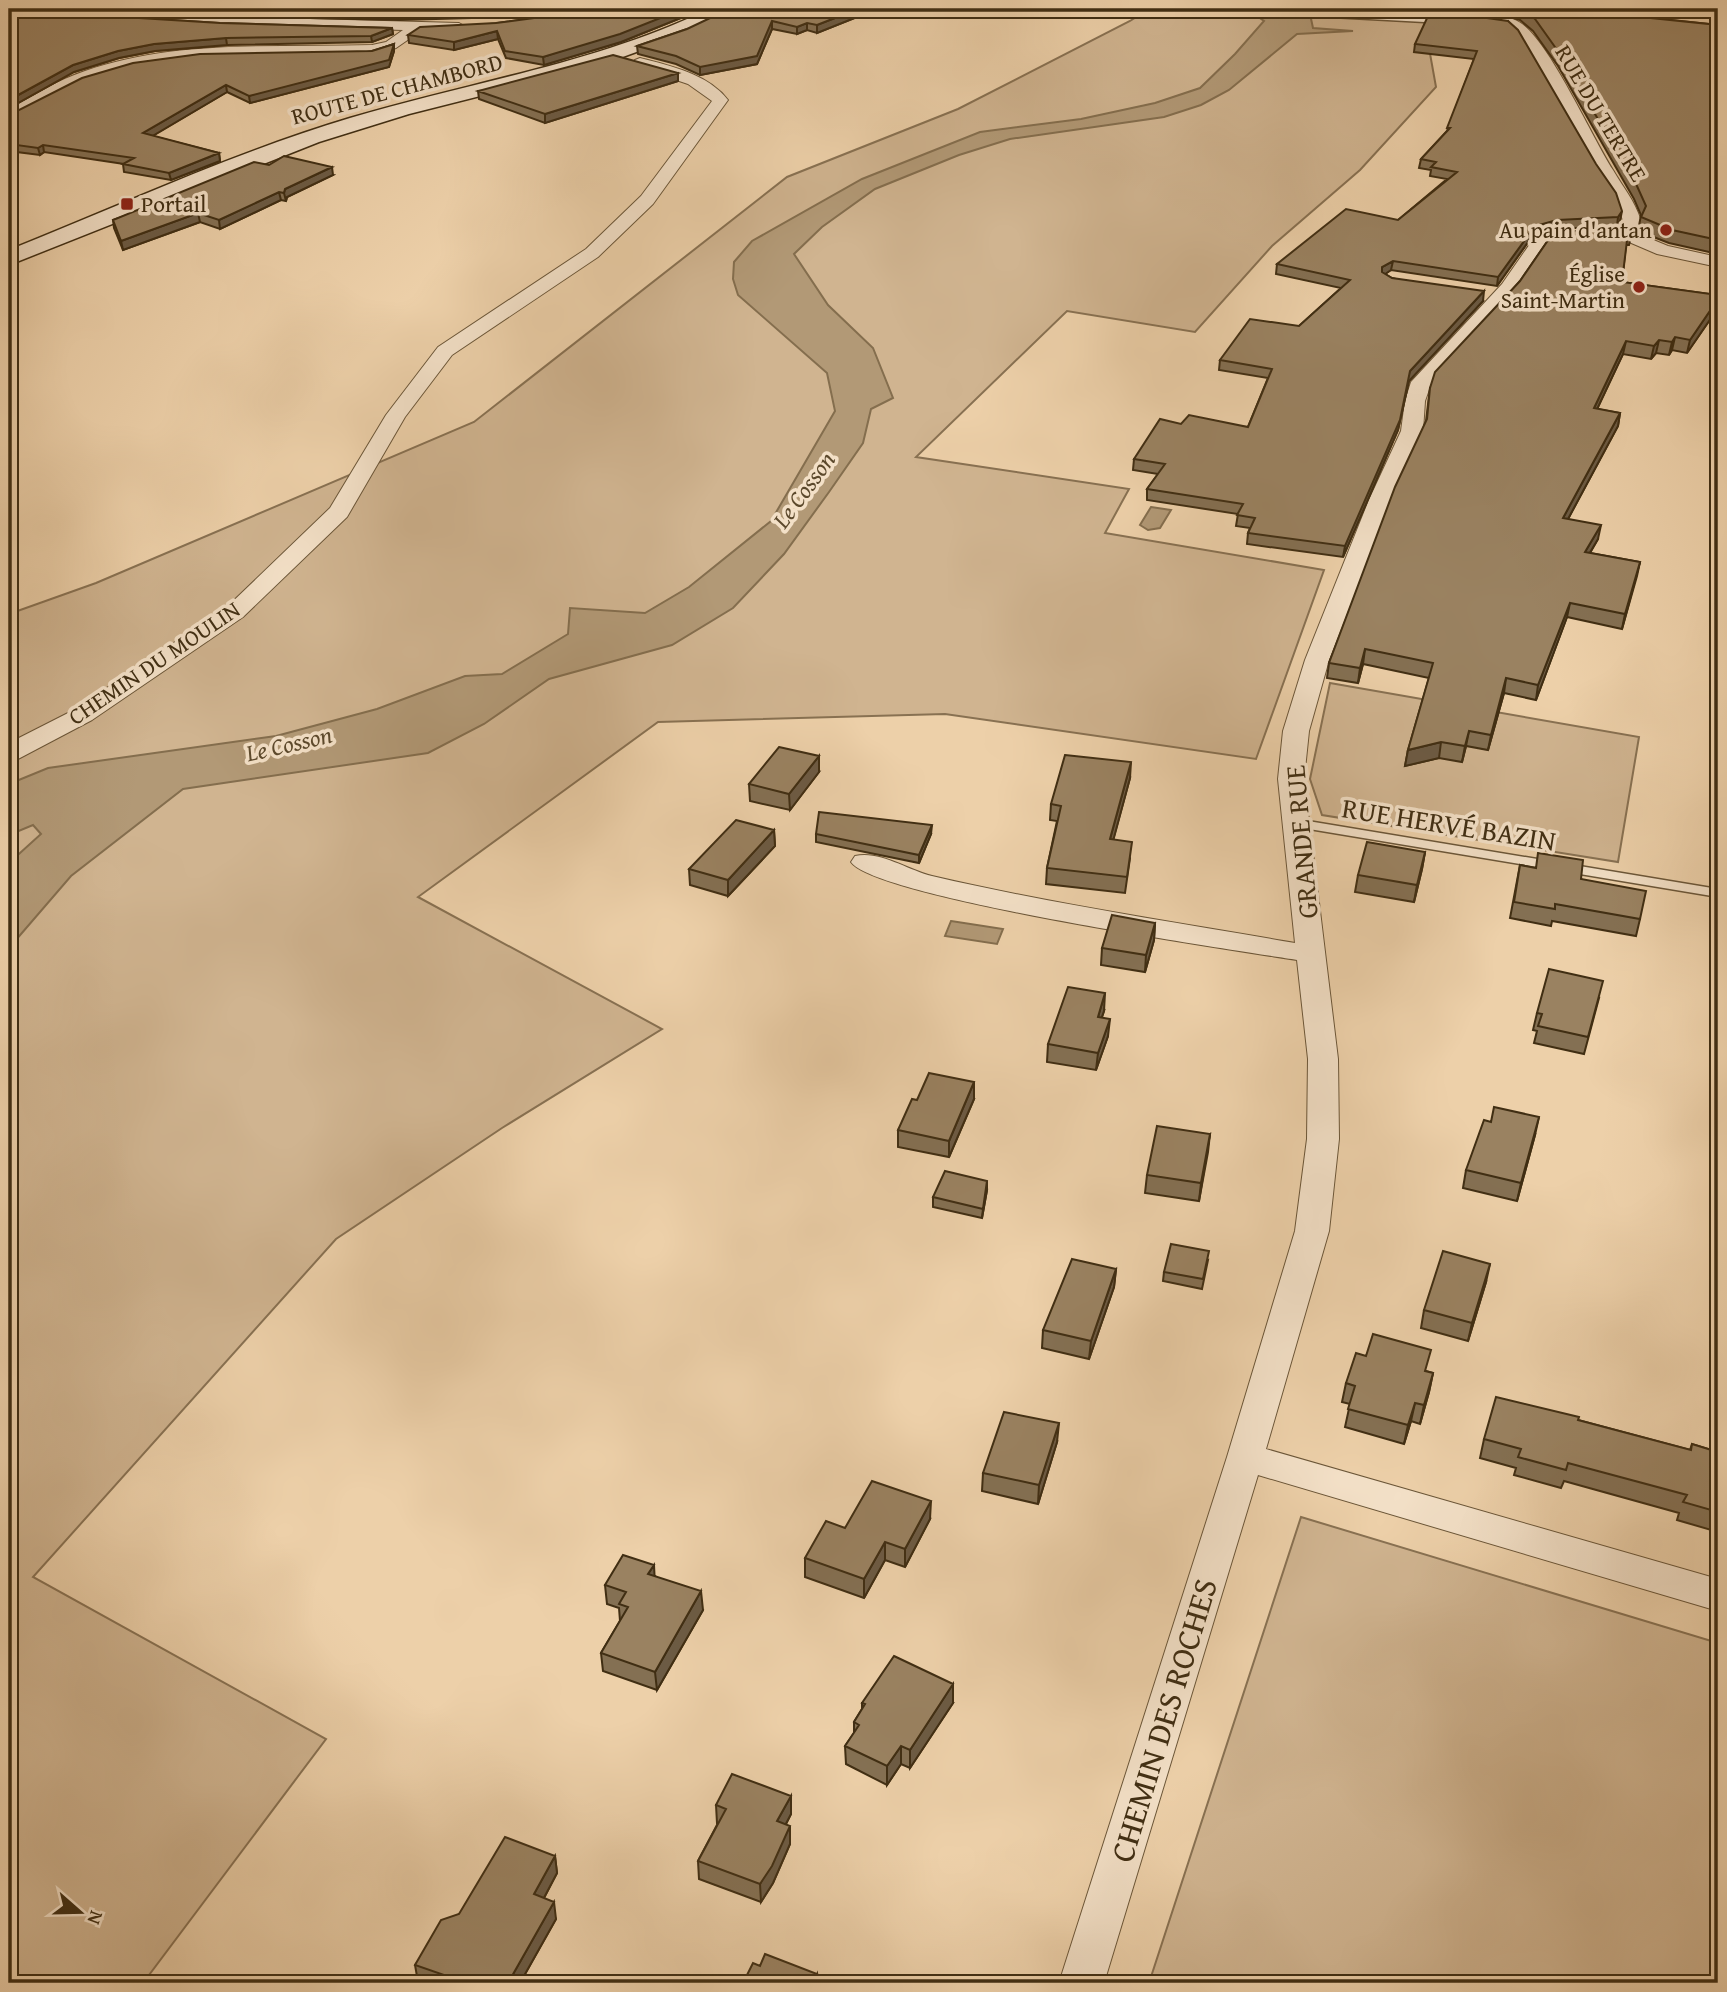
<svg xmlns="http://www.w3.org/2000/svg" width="1727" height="1992" font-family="'Gentium Book Plus',serif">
<rect width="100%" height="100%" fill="#edd0a9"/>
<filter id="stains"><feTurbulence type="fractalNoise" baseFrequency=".00286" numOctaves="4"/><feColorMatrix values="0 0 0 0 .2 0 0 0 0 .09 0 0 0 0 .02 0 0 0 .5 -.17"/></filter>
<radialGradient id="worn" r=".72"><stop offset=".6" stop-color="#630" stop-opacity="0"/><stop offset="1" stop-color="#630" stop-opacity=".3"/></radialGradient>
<path fill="#d0b490" stroke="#887152" stroke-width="2" d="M1149,9H1422L1436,87L1360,170L1272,246L1195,332L1067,311L916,457L1129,489L1105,533L1324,570L1256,759L945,714L658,722L418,897L662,1029L502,1128L336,1239L33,1577L326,1739L143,1983H9V614L96,583L474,422L787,177L958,109L1130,21Z
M1330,683L1639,737L1618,862L1322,815L1310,779Z
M1301,1517L1718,1643V1983H1149Z"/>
<path fill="#b29976" stroke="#846e4e" stroke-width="2" d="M1256,9H1337L1310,14L1313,28L1353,31L1297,34L1229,90L1201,105L1164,117L1010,139L959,155L875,189L822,227L794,254L828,305L873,348L893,398L871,409L863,443L829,492L784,554L733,608L672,645L549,679L484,724L428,753L183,789L71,876L9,948V863L41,834L33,825L9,835V784L48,768L276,736L377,709L465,676L502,674L568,634L570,608L645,613L689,587L771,521L835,411L827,373L738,295L733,279L734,262L752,241L862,179L980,132L1081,119L1155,103L1200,88L1235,54L1264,21L1254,14Z
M1151,507L1171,510L1160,528L1148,530L1140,525Z
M951,921L1003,929L997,944L945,936Z"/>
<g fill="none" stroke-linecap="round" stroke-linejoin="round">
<defs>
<path id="service" d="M1315,13L1443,19L1446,21L1443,23L1313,16Z
M1296,819L1718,889V897L1291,826L1290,823Z"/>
<path id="minor" d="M1409,9C1431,8 1502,11 1519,22C1549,40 1591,136 1613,170C1624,189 1634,199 1641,221L1634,232L1668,246L1718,257V267L1657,254L1622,239L1557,242L1547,246L1516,292L1431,384L1425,401L1423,431L1391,500L1329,660L1309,731L1304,779L1338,1059L1339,1139L1329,1231L1266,1449L1718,1579V1611L1258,1475L1104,1983H1059L1227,1457L1295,1231L1307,1139L1308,1059L1297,960C1234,950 876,898 851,862L855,856C879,850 908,870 932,876C1052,904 1174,922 1295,943L1278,779L1283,731L1305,660L1369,500L1401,431L1405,401L1411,382L1502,284L1534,238L1555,232L1618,229L1623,221L1617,201L1597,172L1519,36L1508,27L1416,13Z
M159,15L459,23L466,27L459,31L422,30L396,48L373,55L201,58L134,67L82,83L9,120V109C34,95 58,80 85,71C177,39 277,48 372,45L386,42L403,30L154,22L152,19Z
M640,58C671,66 708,74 728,100L653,204L598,257L452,355L405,417L347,517L243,617L92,720L18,759L9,761V743L74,710L227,607L330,508L386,415L438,347L586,249L641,196L712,101L688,84L635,66L632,63L635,60Z"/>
<path id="secondary" d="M709,9H732L730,13L686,34L595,67L409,114L319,142L9,265V250C122,205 233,153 350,118C470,82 595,64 709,9Z"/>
</defs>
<use href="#service" stroke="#6b5638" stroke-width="3"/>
<use href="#minor" stroke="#6b5638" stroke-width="2"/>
<use href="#secondary" stroke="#402e13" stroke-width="3"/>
<use href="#service" fill="#f3e0c7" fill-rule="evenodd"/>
<use href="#minor" fill="#f3e0c7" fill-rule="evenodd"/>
<use href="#secondary" fill="#f3e0c7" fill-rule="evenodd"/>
</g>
<path fill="#847053" stroke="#402e13" stroke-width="2" d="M69,9H565L472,18L399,20L222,16Z
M602,9H703L621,42L544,65L506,58L498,39L454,50L409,43L408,35Z
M877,9L817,33L807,30L797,34L772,29L757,64L700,75L676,64L638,54L637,46L687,29Z
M1455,9H1647L1643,17L1718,25V254L1669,243L1638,231L1641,215L1634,199L1558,66L1533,31L1520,20L1498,13Z
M9,10L220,23L392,28L393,34L372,42L227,45L155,51L119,58L74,72L9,108Z
M1508,21L1620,221L1617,226L1555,229L1533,235L1497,286L1391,270L1385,274L1392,278L1483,301L1409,381L1398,430L1343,557L1247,544L1248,533L1250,528L1236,526L1238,514L1147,500V489L1158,474L1133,470L1134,459L1181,424L1248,427L1268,378L1219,370L1220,360L1299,326L1341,288L1276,274L1277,264L1398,220L1447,179L1430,176L1431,170L1419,168L1421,159L1447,131L1474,59L1414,52L1415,44Z
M394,44V51L389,67L250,103L227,92L152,136L219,153L220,161L171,180L124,172L123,164H124L44,152L40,155L9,151V115L372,51Z
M678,81L545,123L479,99L478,91Z
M269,165L333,175L287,197L286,201L281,200L220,229L200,222L123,250L114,228L113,220Z
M1632,233L1629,245H1626L1622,282L1718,295V308L1687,353L1672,350L1669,355L1656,353L1651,359L1623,354L1597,409L1620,413L1618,426L1568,519L1598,539L1590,553L1640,562L1622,629L1567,617L1536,700L1504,693L1488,750L1466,746L1462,762L1439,758L1405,766L1408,750L1429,678L1363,664L1358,683L1327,678L1329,663L1426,421L1430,388L1520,281L1551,236Z
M819,772L790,810L750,801L749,784Z
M1130,778L1113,840L1130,858L1125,893L1046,884L1047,868L1057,821L1050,820L1051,804Z
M774,830L775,846L728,896L690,885L689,869Z
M816,834H931L919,863L816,842Z
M1425,852L1422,869L1414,902L1355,892L1358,875Z
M1520,865L1581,879L1640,919L1636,936L1552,921L1551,926L1510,918Z
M1155,923L1154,940L1145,972L1101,965L1102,948Z
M1599,998L1584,1054L1534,1043L1537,1031L1533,1030L1537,1013Z
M1104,1011L1102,1017L1108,1036L1096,1070L1047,1062L1048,1044Z
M974,1099L949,1157L898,1147V1130L917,1100Z
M1210,1134L1199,1201L1145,1193L1147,1175Z
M1535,1135L1517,1201L1463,1188L1466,1170Z
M987,1190L982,1218L933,1207V1197Z
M1208,1260L1202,1289L1163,1281L1164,1272Z
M1116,1269L1114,1287L1089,1359L1042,1348L1043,1330Z
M1486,1282L1468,1341L1421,1328L1424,1310Z
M1426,1371L1433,1373L1429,1392L1420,1424L1411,1421L1404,1444L1345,1427L1350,1404L1342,1402L1346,1383Z
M1578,1420L1690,1450L1692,1444L1718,1452V1532L1677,1520L1679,1513L1564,1481L1561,1488L1514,1475L1516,1468L1480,1458L1484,1439Z
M1057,1442L1038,1504L982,1491L983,1473Z
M930,1519L905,1567L885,1560L864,1598L805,1577V1558L845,1528Z
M655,1576L703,1610L657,1690L603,1671L601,1653L620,1621L619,1608L607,1604L605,1585Z
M862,1703H953L910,1768L901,1764L887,1785L846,1764L845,1746L854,1733V1722L862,1709Z
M791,1796V1814L786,1824L790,1844L773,1883L761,1902L699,1879L698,1861L718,1823H717L716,1805Z
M555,1856L557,1873L544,1898L556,1919L520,1983H421L418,1982L415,1965L459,1914Z"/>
<path fill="#6c5b44" stroke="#402e13" stroke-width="2" d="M488,9H565L472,18L471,10Z
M683,9H703L621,42L544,65L543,57Z
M858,9H877L817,33V25Z
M1644,9H1647L1638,29L1640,17Z
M772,21V29L757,64L700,75V67Z
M807,23V30L797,34V27Z
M392,28L393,34L372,42L371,36Z
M497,31L498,39L454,50V42Z
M226,38L227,45L155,51L119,58L74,72L9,108V100L73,65L118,51L154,44Z
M394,44V51L389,67L250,103L249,96Z
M678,73V81L545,123V114Z
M226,85L227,92L144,141L143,133Z
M43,145L44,152L40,155L38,148Z
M219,153L220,161L171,180L169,173Z
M332,167L333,175L287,197L286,201L284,193L285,189Z
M279,192L281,200L220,229L219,220Z
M1622,211L1620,221L1617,226L1618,217Z
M198,213L200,222L123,250L121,241Z
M1557,220L1555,229L1533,235L1497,286L1498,277L1535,226Z
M1393,261L1391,270L1381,277L1382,267Z
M1484,291L1483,301L1409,381L1398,430L1343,557L1345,546L1410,371Z
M1718,299V308L1687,353L1690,340Z
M1675,337L1672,350L1669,355L1672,342Z
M1659,340L1656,353L1651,359L1654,346Z
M1626,341L1623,354L1591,422L1594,408Z
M1620,413L1618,426L1561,532L1563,518Z
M1601,525L1598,539L1582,566L1585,552Z
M1640,562L1637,576L1622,629L1625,614Z
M1570,603L1567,617L1536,700L1538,685Z
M1365,649L1363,664L1358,683L1360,668Z
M1506,678L1504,693L1488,750L1491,735Z
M1469,731L1466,746L1462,762L1465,746Z
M1441,742L1439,758L1405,766L1408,750Z
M819,756V772L790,810L789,794Z
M1131,762L1130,778L1109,856L1110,839Z
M932,825L931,834L919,863V855Z
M774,830L775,846L728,896V880Z
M1425,852L1422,869L1414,902L1417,885Z
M1155,923L1154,940L1145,972L1146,955Z
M1105,993L1104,1011L1096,1034L1098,1017Z
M1110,1019L1108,1036L1096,1070L1098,1053Z
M974,1082V1099L949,1157V1141Z
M1539,1117L1535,1135L1517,1201L1521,1183Z
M1210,1134L1208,1152L1199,1201L1201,1183Z
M987,1181V1190L982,1218L983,1209Z
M1490,1264L1486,1282L1468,1341L1472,1323Z
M1116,1269L1114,1287L1089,1359L1091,1341Z
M1433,1373L1429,1392L1420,1424L1424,1405Z
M1415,1403L1411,1421L1404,1444L1408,1425Z
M1059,1423L1057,1442L1038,1504L1039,1485Z
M931,1501L930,1519L905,1567V1549Z
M885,1542V1560L864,1598V1579Z
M654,1565L655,1584L648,1574Z
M701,1591L703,1610L657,1690L655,1672Z
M953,1684V1703L910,1768V1750Z
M901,1746V1764L887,1785V1766Z
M791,1796V1814L778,1839L777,1821Z
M790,1826V1844L773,1883L761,1902L760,1884Z
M555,1856L557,1873L537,1911L534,1894Z
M554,1902L556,1919L520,1983H508Z
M817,1974V1983H812Z"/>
<path fill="#9a8261" stroke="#402e13" stroke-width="2" d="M224,9H488L471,10L398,13Z
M602,9H683L620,34L543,57L505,51L497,31L454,42L408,35L420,27L496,23Z
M729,9H858L817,25L807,23L797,27L772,21L757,56L700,67L676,56L637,46L687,29Z
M1523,9H1644L1640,17L1718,25V240L1672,230L1641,217L1646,206L1637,186L1560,54L1535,19Z
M9,10L220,23L392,28L371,36L226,38L154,44L118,51L73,65L9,100V24L13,22H9Z
M1428,16H1473L1508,21L1518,30L1596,164L1616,193L1622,211L1618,217L1557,220L1535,226L1498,277L1393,261L1382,267V272L1392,278L1484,291L1410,371L1400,420L1345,546L1248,533L1255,518L1237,515L1243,504L1147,489L1165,464L1134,459L1160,419L1181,424L1189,415L1248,427L1272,369L1220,360L1250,319L1299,326L1350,280L1277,264L1346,209L1398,220L1457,172L1431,167L1436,162L1421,159L1450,128H1447L1477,51L1415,44Z
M394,44L389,60L249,96L226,85L143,133L219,153L169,173L123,164L134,158L43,145L38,148L9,144V115L82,78L133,63L200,54L372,51Z
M613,55L678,73L545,114L478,91Z
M284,156L332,167L285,189L284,193L279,192L219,220L198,213L121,241L113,220L254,162L269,165Z
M1624,229L1632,233L1628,232L1622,282L1718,295V299L1690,340L1675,337L1672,342L1659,340L1654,346L1626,341L1594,408L1620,413L1563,518L1601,525L1585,552L1640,562L1625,614L1570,603L1538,685L1506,678L1491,735L1469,731L1465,746L1441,742L1408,750L1433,663L1365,649L1360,668L1329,663L1395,487L1427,419L1430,388L1435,372L1520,281L1551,236L1560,232Z
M779,747L819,756L789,794L749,784Z
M1065,755L1131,762L1110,839L1132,842L1127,877L1047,868L1061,806L1051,804Z
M819,812L932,825L919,855L816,834Z
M736,820L774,830L728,880L689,869Z
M1367,842L1425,852L1417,885L1358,875Z
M1538,853L1583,860L1581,879L1646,891L1640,919L1555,904V909L1514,902L1520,865L1536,868Z
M1112,915L1155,923L1146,955L1102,948Z
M1549,969L1603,981L1588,1037L1538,1026L1542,1014L1537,1013Z
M1068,987L1105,993L1098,1017L1110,1019L1098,1053L1048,1044Z
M929,1073L974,1082L949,1141L898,1130L912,1099L917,1100Z
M1494,1107L1539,1117L1521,1183L1466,1170L1484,1120L1491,1122Z
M1157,1126L1210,1134L1201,1183L1147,1175Z
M945,1171L987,1181L983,1209L933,1197Z
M1171,1244L1209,1251L1203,1279L1164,1272Z
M1443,1251L1490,1264L1472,1323L1424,1310Z
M1072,1259L1116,1269L1091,1341L1043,1330Z
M1373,1334L1431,1350L1425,1371L1433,1373L1424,1405L1415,1403L1408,1425L1348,1409L1355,1386L1346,1383L1356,1353L1366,1356Z
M1496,1397L1579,1417L1578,1420L1691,1450L1692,1444L1718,1452V1512L1683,1502L1687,1495L1568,1463L1566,1470L1518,1457L1521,1449L1484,1439Z
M1004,1412L1059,1423L1039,1485L983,1473Z
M872,1481L931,1501L905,1549L885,1542L864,1579L805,1558L826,1521L845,1528Z
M623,1555L654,1565L648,1574L701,1591L655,1672L601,1653L628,1607L619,1604L626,1592L605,1585Z
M894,1656L953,1684L910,1750L901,1746L887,1766L845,1746L859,1725L854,1722L865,1704L862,1703Z
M732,1774L791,1796L777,1821L790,1826L772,1866L760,1884L698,1861L726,1809L716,1805Z
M505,1837L555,1856L534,1894L554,1902L508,1983H443L447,1976L415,1965L441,1920L459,1914Z
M765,1954L817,1974L812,1983H743L753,1963L760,1966Z"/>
<g fill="#8f2418" stroke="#f3e0c7" stroke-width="2.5">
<rect x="120" y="197" width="14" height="14" rx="3.5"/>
<circle cx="1666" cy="230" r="7"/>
<circle cx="1639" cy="287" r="7"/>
</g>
<g text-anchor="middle" stroke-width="7" stroke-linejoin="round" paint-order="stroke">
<g font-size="23" fill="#402e13" stroke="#f3e0c7">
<text transform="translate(397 89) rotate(-15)" y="8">ROUTE DE CHAMBORD</text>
<text transform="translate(1601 113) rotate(59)" y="8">RUE DU TERTRE</text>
<text transform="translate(154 663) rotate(-34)" y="8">CHEMIN DU MOULIN</text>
</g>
<g font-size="23" fill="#402e13" stroke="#f3e0c7" text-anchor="end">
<text x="141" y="212" text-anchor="start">Portail</text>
<text x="1652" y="238">Au pain d'antan</text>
<text x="1625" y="282">Église<tspan x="1625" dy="26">Saint-Martin</tspan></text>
</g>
<g font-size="24" font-style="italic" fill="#5c492c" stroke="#f3e0c7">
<text transform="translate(804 490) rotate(-54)" y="8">Le Cosson</text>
<text transform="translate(289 744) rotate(-13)" y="8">Le Cosson</text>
</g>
<g font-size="28" fill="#402e13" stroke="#f3e0c7">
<text transform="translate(1449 824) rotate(9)" y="10">RUE HERVÉ BAZIN</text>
<text transform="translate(1301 842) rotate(-95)" y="10">GRANDE RUE</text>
</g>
<g font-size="33" fill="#402e13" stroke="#f3e0c7">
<text transform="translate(1163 1720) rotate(-73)" y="12">CHEMIN DES ROCHES</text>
</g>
</g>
<rect width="1727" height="1992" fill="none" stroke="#edd0a9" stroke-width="35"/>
<rect x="10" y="10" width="1706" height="1971" fill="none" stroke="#402e13" stroke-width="3.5"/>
<rect x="18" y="18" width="1692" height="1957" fill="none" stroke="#402e13" stroke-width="2"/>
<g transform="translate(80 1912) rotate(110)" stroke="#f3e0c7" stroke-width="5" paint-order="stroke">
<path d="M0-5L12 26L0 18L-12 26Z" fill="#402e13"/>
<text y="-10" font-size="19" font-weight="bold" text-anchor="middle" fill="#402e13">N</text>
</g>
<rect width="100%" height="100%" filter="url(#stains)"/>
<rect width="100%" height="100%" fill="url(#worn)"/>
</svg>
